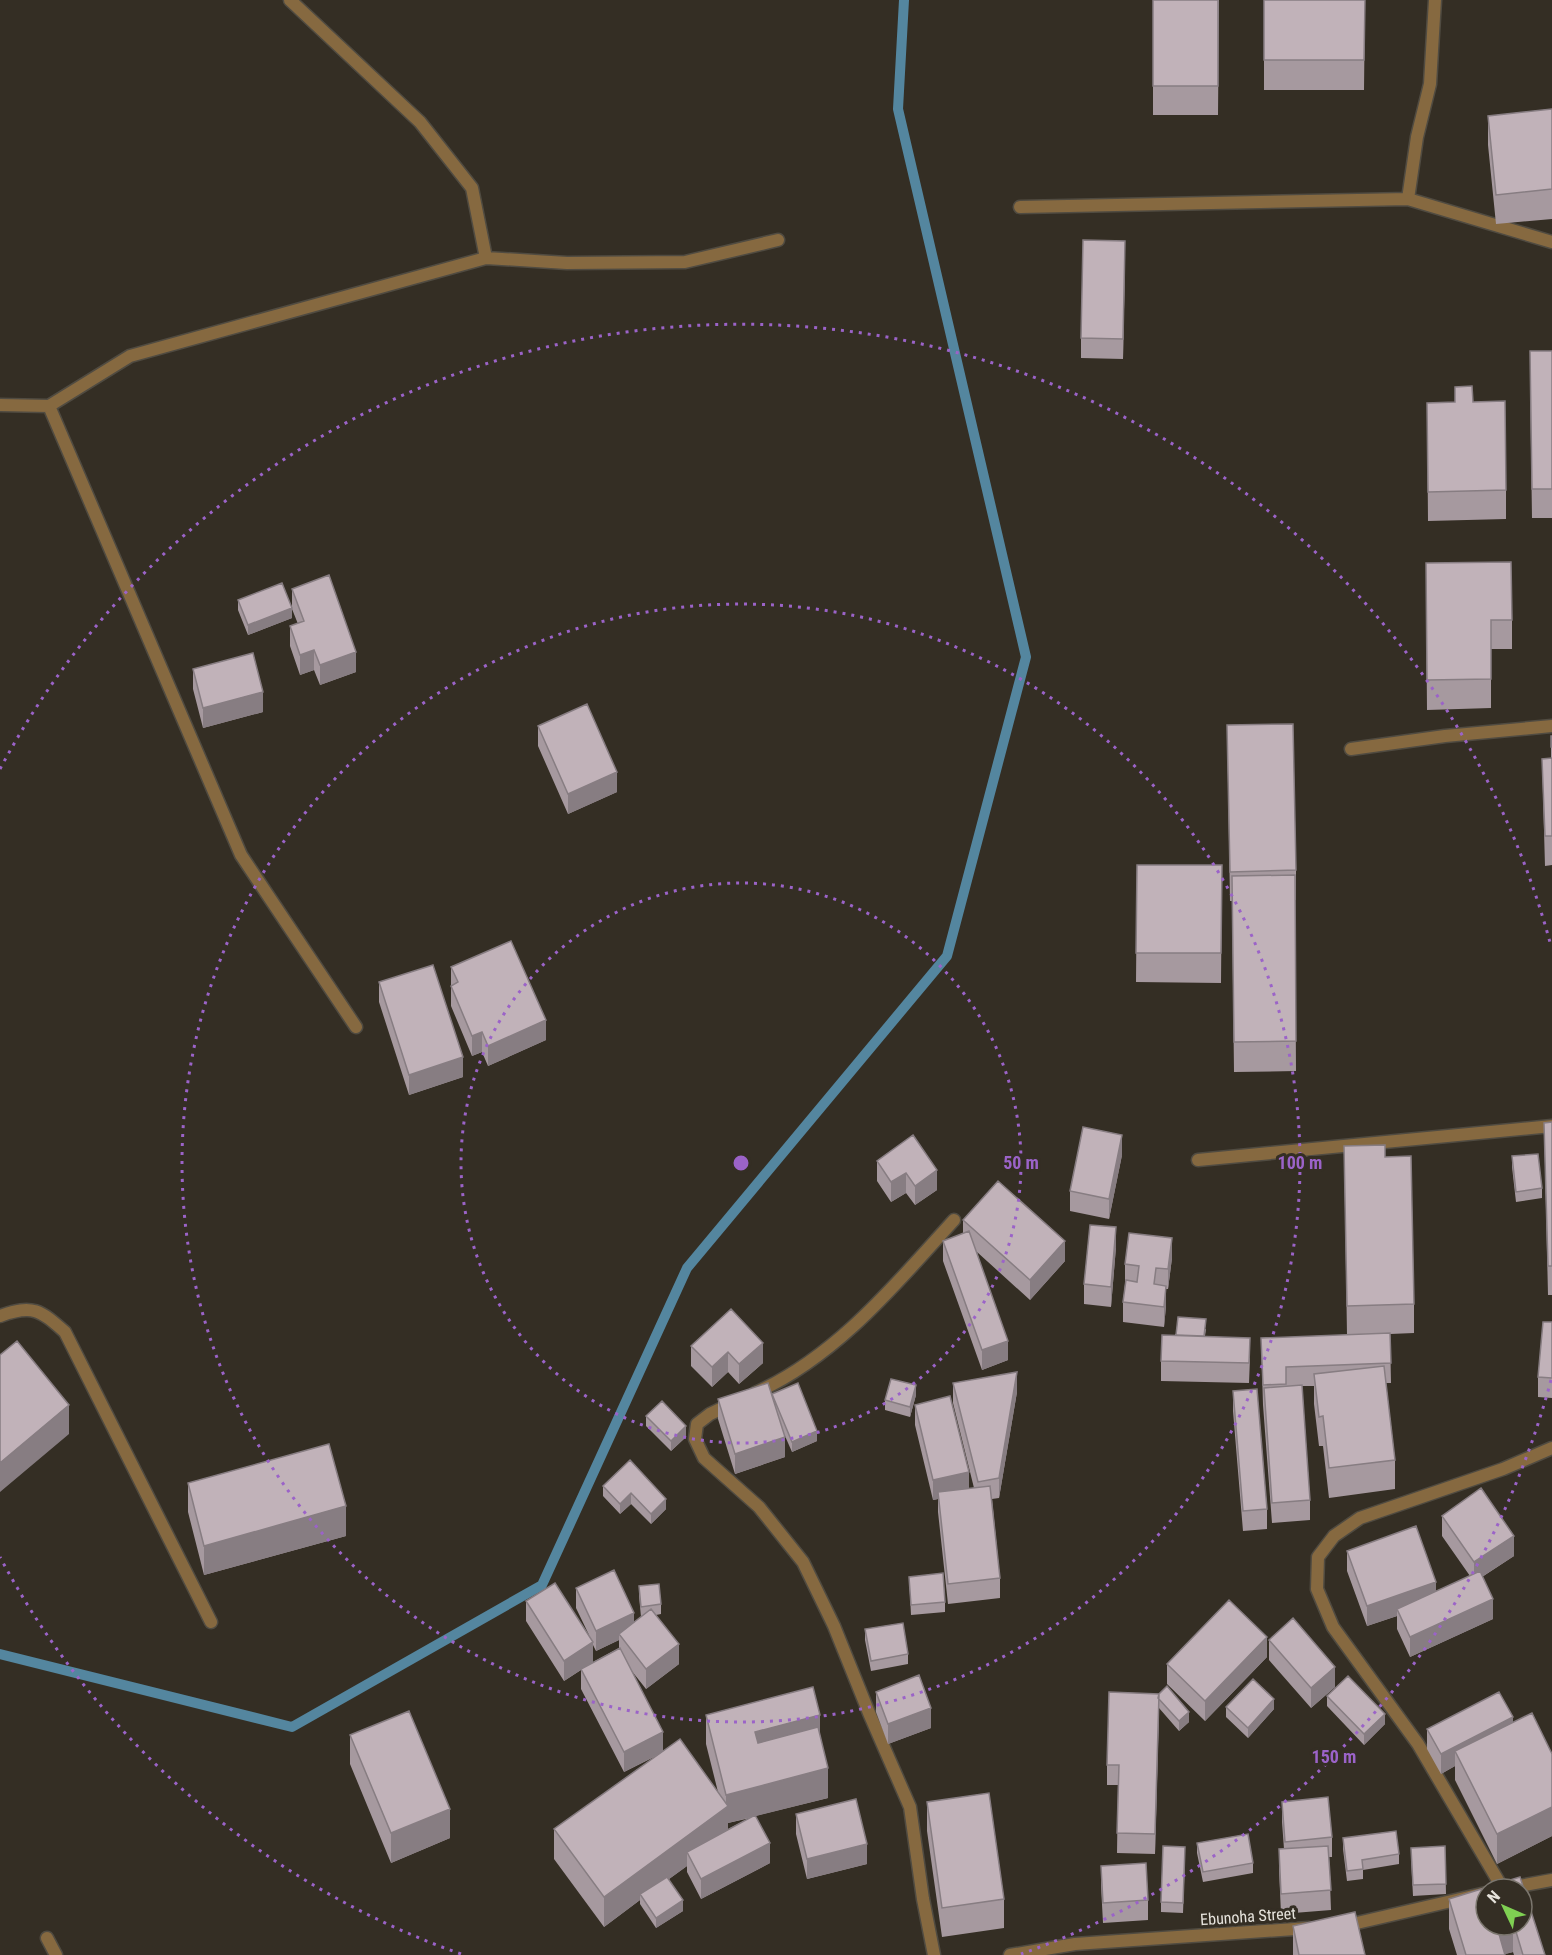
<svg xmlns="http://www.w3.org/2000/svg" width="1552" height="1955" font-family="'Roboto Condensed',sans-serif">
<rect width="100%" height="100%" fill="#342e24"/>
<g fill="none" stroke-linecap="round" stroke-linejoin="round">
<path stroke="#54869f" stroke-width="10" d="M0,1654L292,1727L542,1585L687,1268L947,956L1026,657L898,109L904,0"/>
<defs>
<path id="minor" d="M290,0L420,122L472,188L486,258
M1408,199L1417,137L1430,84L1435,0
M1020,207L1408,199L1552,242
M0,405L49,406L130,356L486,258L567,263L685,262L778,240
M49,406L241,855L356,1027
M1351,749L1445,736L1552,726
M1198,1160L1552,1126
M0,1316C33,1304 40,1310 65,1332L211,1622
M755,1393C836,1357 896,1284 954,1220
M731,1404L710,1414L697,1424L695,1439L704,1458L759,1507L803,1562L834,1626L869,1713L910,1807L923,1899L934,1955
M1509,1888L1552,1880
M1503,1889L1418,1744L1333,1627L1317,1589L1318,1557L1334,1536L1360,1518L1503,1469L1552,1448
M1344,1926L1486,1893
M47,1938L56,1955
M1010,1955L1075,1944L1309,1928"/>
</defs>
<use href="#minor" stroke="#504b41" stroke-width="15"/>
<use href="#minor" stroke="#866940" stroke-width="12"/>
</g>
<path fill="#a6999f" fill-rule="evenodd" d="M1153,0H1219L1218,115H1153Z
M1264,0H1365L1364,90H1264Z
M1552,109V219L1496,224L1488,145V116Z
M1125,261L1123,359L1081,358V338Z
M1552,351V518H1532L1530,380Z
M1473,402L1506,490V519L1428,521L1427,403Z
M292,589L356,672L320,685L314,670L300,675L290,646V626L298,624L292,609Z
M1426,593L1512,620V649H1491V708L1427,710Z
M238,600L292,618L248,635L238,610Z
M193,669L263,712L203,728L193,689Z
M1227,725L1296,870V900H1295L1296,1071L1234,1072L1232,901H1230Z
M538,726L617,792L568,814L538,746Z
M1551,736H1552V865L1545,866L1542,759L1551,758Z
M1137,865H1222L1221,983L1136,982Z
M451,967L546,1040L488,1066L482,1052L472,1056L451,1006Z
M379,982L463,1077L409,1095L379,1002Z
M1552,1122V1295H1548L1544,1123Z
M913,1135L937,1190L915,1205L906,1193L891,1202L877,1181V1161Z
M1344,1146L1385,1157L1414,1304V1333L1390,1334L1391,1383H1386L1395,1460V1489L1329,1498L1323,1446H1319L1314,1404V1386H1302L1310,1500V1520L1272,1523L1263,1405L1261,1338L1347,1335Z
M1122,1155L1109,1219L1070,1211V1191Z
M1512,1156L1542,1188V1198L1516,1202L1512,1167Z
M963,1220L1065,1261L1030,1300L977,1252L1008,1360L982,1370L943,1261V1241L963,1234Z
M1116,1247L1111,1307L1084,1304V1284Z
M1172,1258L1168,1289H1166V1306L1164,1327L1123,1322V1302L1125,1284V1264Z
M1552,1322V1398L1538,1397V1377Z
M1206,1329L1205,1336L1250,1358L1249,1383L1161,1381V1361L1176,1335Z
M763,1343V1363L739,1384L728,1372L712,1387L691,1366V1346Z
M953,1383L1017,1392L999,1498L992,1499L1000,1578V1598L948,1604L938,1512V1499L933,1500L915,1425V1405L969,1489L974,1488L953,1403Z
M1233,1391L1267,1509V1529L1243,1531L1233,1411Z
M772,1395L817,1441L792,1452L785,1436V1457L735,1474L718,1419V1399Z
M916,1395L910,1417L885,1410V1400Z
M646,1416L686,1437L671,1451L646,1426Z
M188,1483L346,1536L204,1575L188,1512Z
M603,1486L666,1499V1509L651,1524L631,1504L620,1514L603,1496Z
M1442,1516L1514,1556L1482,1577L1493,1619L1410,1657L1397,1629V1616L1367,1626L1347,1571V1551L1436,1591L1470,1576L1442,1536Z
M909,1577L945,1602V1612L911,1615Z
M639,1586L661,1604V1614L656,1615L679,1664L646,1689L631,1670L663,1750L718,1792L706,1744V1715L820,1735L828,1798L755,1816L770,1863L701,1899L687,1872V1866L669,1879L683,1911L656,1928L640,1904V1900L604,1927L554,1859V1829L656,1756L624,1772L581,1689V1670L564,1681L526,1621V1601L589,1635L576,1608V1588L634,1622L641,1617L639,1596ZM619,1640V1648L593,1662V1645L596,1651ZM750,1818L728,1829V1823Z
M865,1629L908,1654V1664L871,1671L865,1640Z
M1269,1640L1335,1687L1311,1708L1269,1660Z
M1267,1657L1205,1721L1167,1684V1664Z
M876,1692L931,1728L888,1744L876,1712Z
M1159,1694L1189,1722L1179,1731L1159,1708L1155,1854L1117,1853L1118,1785H1107V1765Z
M1327,1696L1385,1724L1364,1745L1327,1706Z
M1226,1707L1274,1709L1248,1738L1226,1717Z
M1513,1722L1552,1754V1836L1497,1864L1455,1780V1766L1441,1774L1427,1749V1729Z
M350,1735L450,1838L391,1863L350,1764Z
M927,1802L1004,1899V1928L942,1937L927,1831Z
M1282,1802L1332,1837V1857H1329L1331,1910L1281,1914L1279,1869V1849H1284L1282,1822Z
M796,1814L867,1864L807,1879L796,1834Z
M1343,1838L1399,1854V1864L1363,1870V1879L1347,1881L1343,1849Z
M1197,1843L1253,1863V1873L1203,1882L1197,1853Z
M1445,1846L1446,1894L1413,1896L1411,1858Z
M1185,1857L1183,1913L1161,1912V1902Z
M1101,1866L1148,1900V1920L1103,1923L1101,1886Z
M1520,1877L1545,1955H1514L1513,1952L1505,1954V1955H1457L1449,1929V1899ZM1522,1889V1925H1486Z
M1293,1926L1365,1955H1293Z"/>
<path fill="#877d82" d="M1125,241V261L1123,359V339Z
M292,608V618L248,635V625Z
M314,650V670L300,675V655Z
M356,652V672L320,685V665Z
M263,692V712L203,728V708Z
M617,772V792L568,814V794Z
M546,1020V1040L488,1066V1046Z
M482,1032V1052L472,1056V1036Z
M463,1057V1077L409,1095V1075Z
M1122,1135V1155L1109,1219V1199Z
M937,1170V1190L915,1205V1186Z
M906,1173V1193L891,1202V1182Z
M1116,1227V1247L1111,1307V1287Z
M1172,1238V1258L1168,1289V1269Z
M1065,1241V1261L1030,1300V1280Z
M1166,1286V1306L1164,1327V1307Z
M1008,1341V1360L982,1370V1350Z
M763,1343V1363L739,1384V1364Z
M728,1352V1372L712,1387V1367Z
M1017,1372V1392L999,1498V1478Z
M916,1385V1395L910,1417V1407Z
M69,1405V1434L0,1492V1463Z
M686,1426V1437L671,1451V1441Z
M817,1431V1441L792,1452V1442Z
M785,1437V1457L735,1474V1454Z
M969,1472V1492H938V1499L933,1500V1480Z
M631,1493V1504L620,1514V1504Z
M666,1499V1509L651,1524V1514Z
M346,1506V1536L204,1575V1546Z
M1514,1536V1556L1474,1582V1562Z
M1436,1582V1602L1397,1609V1616L1367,1626V1606Z
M1493,1599V1619L1410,1657V1637Z
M634,1613V1633L619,1634V1640L596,1651V1631Z
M1267,1637V1657L1205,1721V1701Z
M593,1642V1662L564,1681V1661Z
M679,1644V1664L646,1689V1669Z
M1335,1667V1687L1311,1708V1688Z
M1159,1694V1714L1155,1854V1834Z
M1274,1699V1709L1248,1738V1728Z
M931,1708V1728L888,1744V1724Z
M1189,1712V1722L1179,1731V1721Z
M1385,1714V1724L1364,1745V1734Z
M820,1715V1744L755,1761V1732Z
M1513,1717V1737L1455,1751V1766L1441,1774V1754Z
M663,1732V1752L624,1772V1752Z
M828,1768V1798L728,1823V1836L687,1852V1866L643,1898L640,1894V1900L604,1927V1897L726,1808V1795Z
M1552,1807V1836L1497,1864V1834Z
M450,1809V1838L391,1863V1833Z
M770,1843V1863L701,1899V1879Z
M867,1844V1864L807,1879V1859Z
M683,1900V1911L656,1928V1918Z
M1504,1925H1513V1952L1502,1955L1497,1927Z"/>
<path fill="#c1b2b9" stroke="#877d82" stroke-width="1.5" d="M1153,0H1218V86H1153Z
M1264,0H1365L1364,60H1264Z
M1552,109V189L1496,195L1488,116Z
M1083,240L1125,241L1123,339L1081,338Z
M1530,351H1552V489H1532Z
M1472,386L1473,402L1505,401L1506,490L1428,492L1427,403L1455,402V387Z
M1511,562L1512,620H1491V679L1427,680L1426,563Z
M329,575L356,652L320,665L314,650L300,655L290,626L304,621L292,589Z
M282,583L292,608L248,625L238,600Z
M253,653L263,692L203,708L193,669Z
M587,704L617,772L568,794L538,726Z
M1293,724L1296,870L1230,872L1227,725Z
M1551,736H1552V747H1551Z
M1552,758V836H1545L1542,759Z
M1137,865H1222L1221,953H1136Z
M1295,875L1296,1041L1234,1042L1232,876Z
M511,941L546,1020L488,1046L482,1032L472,1036L451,986L458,982L451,967Z
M433,965L463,1057L409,1075L379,982Z
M1552,1122V1266H1548L1544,1123Z
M1083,1127L1122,1135L1109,1199L1070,1191Z
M913,1135L937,1170L915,1186L906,1173L891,1182L877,1161Z
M1385,1145V1157L1411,1156L1414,1304L1347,1306L1344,1146Z
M1538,1154L1542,1188L1516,1192L1512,1156Z
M998,1181L1065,1241L1030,1280L963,1220Z
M1090,1225L1116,1227L1111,1287L1084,1284Z
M969,1231L1008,1341L982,1350L943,1241Z
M1129,1233L1172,1238L1168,1269L1156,1268L1154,1284L1166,1286L1164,1307L1123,1302L1126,1280L1137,1282L1139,1266L1125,1264Z
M731,1309L763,1343L739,1364L728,1352L712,1367L691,1346Z
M1178,1317L1206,1319L1204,1336L1176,1335Z
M1543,1322H1552V1378L1538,1377Z
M1390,1333L1391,1363L1286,1367V1384L1263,1385L1261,1338Z
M1162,1335L1250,1338L1249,1363L1161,1361Z
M17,1341L69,1405L0,1463V1355Z
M1384,1366L1395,1460L1329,1468L1323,1416L1319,1417L1314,1374Z
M1017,1372L999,1478L978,1482L953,1383Z
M891,1379L916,1385L910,1407L885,1400Z
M768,1383L785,1437L735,1454L718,1399Z
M798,1383L817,1431L792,1442L772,1394Z
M1302,1385L1310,1500L1272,1503L1264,1388Z
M1257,1389L1267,1509L1243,1511L1233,1391Z
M950,1396L969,1472L933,1480L915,1405Z
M662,1401L686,1426L671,1441L646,1416Z
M329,1444L346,1506L204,1546L188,1483Z
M630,1460L666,1499L651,1514L631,1493L620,1504L603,1486Z
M990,1486L1000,1578L948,1584L938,1492Z
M1481,1488L1514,1536L1474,1562L1442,1516Z
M1416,1526L1436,1582L1367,1606L1347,1551Z
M614,1570L634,1613L596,1631L576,1588Z
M1480,1571L1493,1599L1410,1637L1397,1609Z
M943,1573L945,1602L911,1605L909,1577Z
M555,1583L593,1642L564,1661L526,1601Z
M659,1584L661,1604L641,1607L639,1586Z
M1229,1600L1267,1637L1205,1701L1167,1664Z
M651,1609L679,1644L646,1669L619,1634Z
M1293,1618L1335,1667L1311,1688L1269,1640Z
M903,1623L908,1654L871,1661L865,1629Z
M620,1648L663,1732L624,1752L581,1669Z
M919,1675L931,1708L888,1724L876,1692Z
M1348,1676L1385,1714L1364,1734L1327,1696Z
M1253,1679L1274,1699L1248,1728L1226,1707Z
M1167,1686L1189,1712L1179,1721L1158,1698L1159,1694Z
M813,1687L820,1715L755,1732L758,1743L818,1727L828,1768L726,1795L706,1715Z
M1109,1692L1159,1694L1155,1834L1117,1833L1119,1765H1107Z
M1499,1692L1513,1717L1441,1754L1427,1729Z
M409,1711L450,1809L391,1833L350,1735Z
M1532,1713L1552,1754V1807L1497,1834L1455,1751Z
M680,1739L728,1806L604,1897L554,1829Z
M989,1793L1004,1899L942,1908L927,1802Z
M1328,1797L1332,1837L1285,1842L1282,1802Z
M856,1799L867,1844L807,1859L796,1814Z
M755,1815L770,1843L701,1879L687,1852Z
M1396,1831L1399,1854L1362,1860L1363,1869L1347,1871L1343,1838Z
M1248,1834L1253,1863L1203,1872L1197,1843Z
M1163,1846L1185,1847L1183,1903L1161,1902Z
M1328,1846L1331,1890L1281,1894L1279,1849Z
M1445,1846L1446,1884L1413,1885L1411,1848Z
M1146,1863L1148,1900L1103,1903L1101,1866Z
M667,1877L683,1900L656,1918L640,1894Z
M1520,1877L1545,1955H1523L1514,1925H1522V1889H1486V1925H1504L1497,1927L1505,1955H1466L1449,1899Z
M1355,1912L1365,1955H1299L1293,1926Z"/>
<g fill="none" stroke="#9b63c8" stroke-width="3" stroke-dasharray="3 6">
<circle cx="741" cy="1163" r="280"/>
<circle cx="741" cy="1163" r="559"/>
<path d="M1551 1380A839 839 0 0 1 1021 1954M461 1954A839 839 0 0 1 0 1557M0 769A839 839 0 0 1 1551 946"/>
</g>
<g text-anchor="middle" stroke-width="6" stroke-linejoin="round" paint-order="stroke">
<g font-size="16" fill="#e6e3dc" stroke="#342e24">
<text transform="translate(1248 1916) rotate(-4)" y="6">Ebunoha Street</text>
</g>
</g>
<circle cx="741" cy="1163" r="9" fill="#9b63c8" stroke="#342e24" stroke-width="3"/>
<g font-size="18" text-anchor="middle" font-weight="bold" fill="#9b63c8" stroke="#342e24" stroke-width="6" stroke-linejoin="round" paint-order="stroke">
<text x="1021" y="1169">50 m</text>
<text x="1300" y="1169">100 m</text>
<text x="1334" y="1763">150 m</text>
</g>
<g transform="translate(1504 1907) rotate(314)"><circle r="28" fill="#342e24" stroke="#7b766e" stroke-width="1.5"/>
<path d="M0-4.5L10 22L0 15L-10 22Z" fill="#7fd052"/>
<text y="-9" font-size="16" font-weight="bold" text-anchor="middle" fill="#e6e3dc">N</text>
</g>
</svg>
